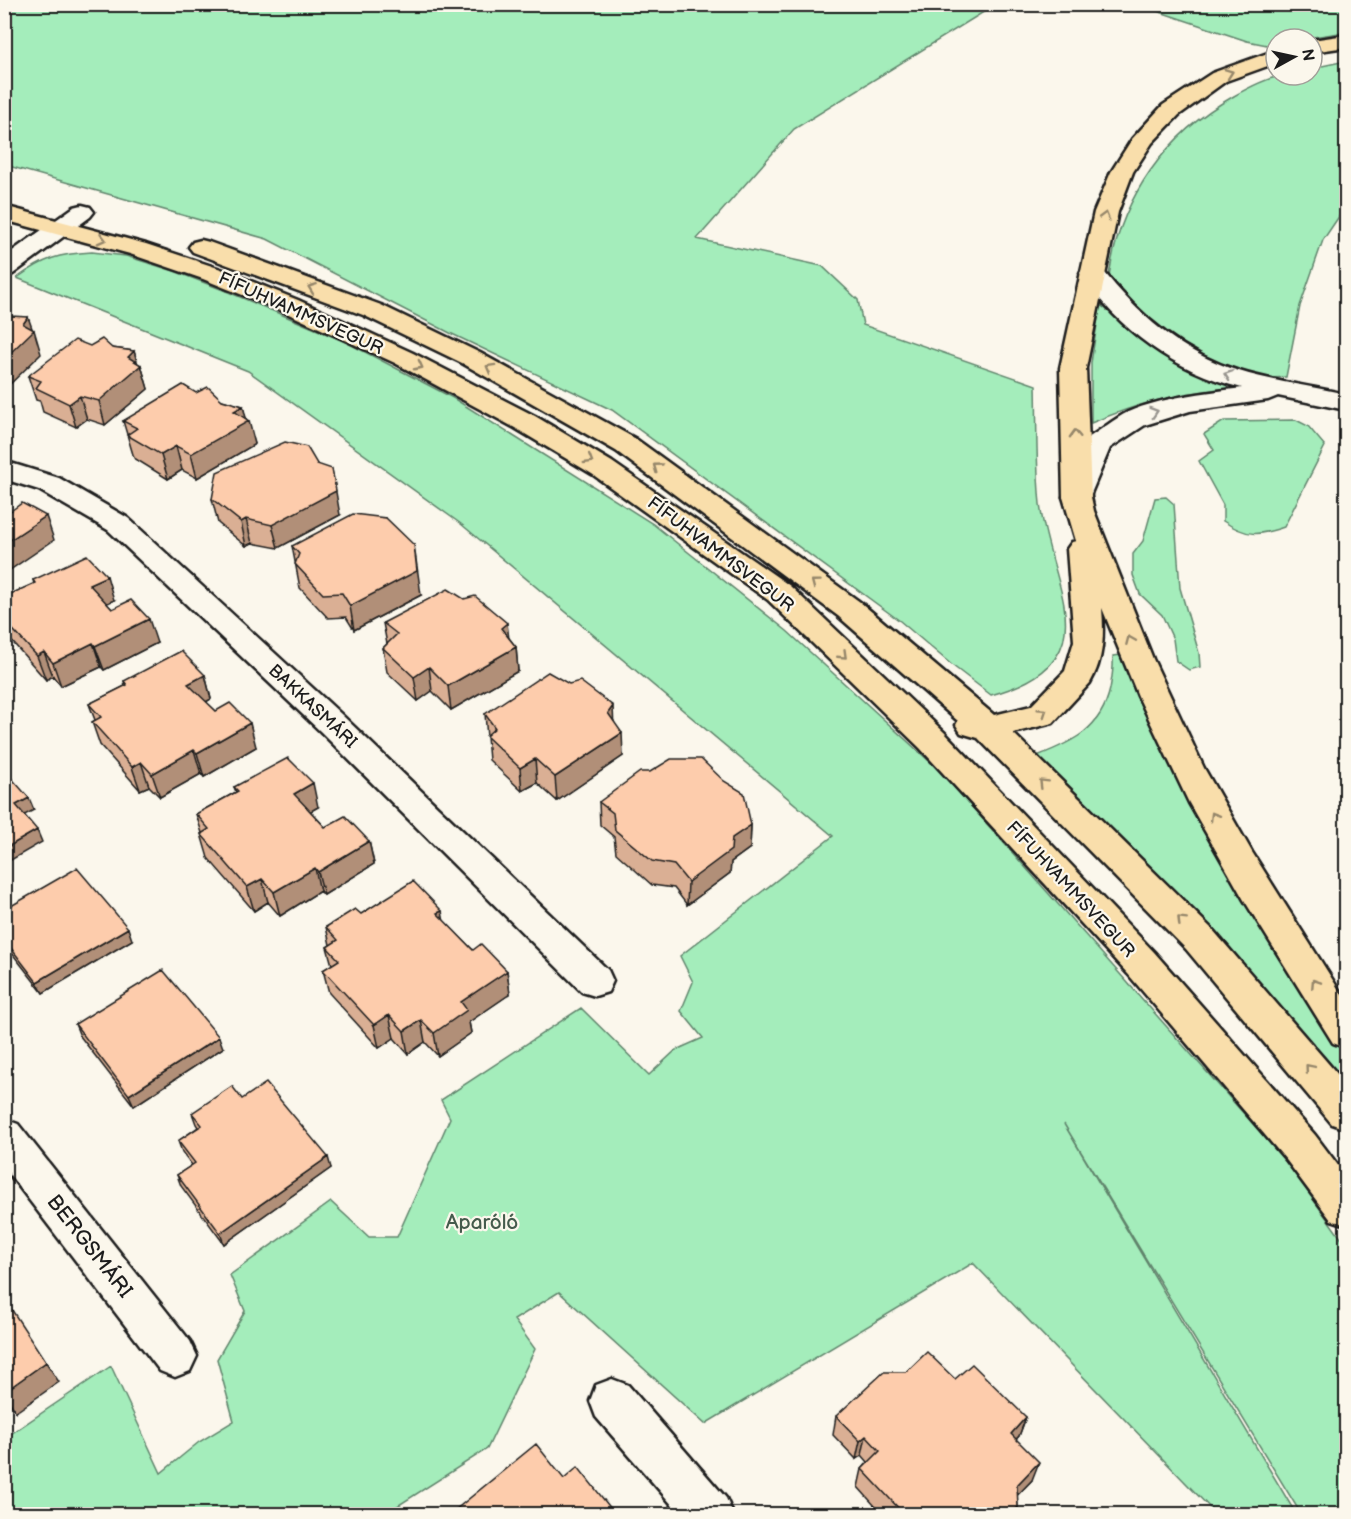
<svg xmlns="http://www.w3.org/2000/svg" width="1351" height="1519" font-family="'Balsamiq Sans',sans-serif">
<rect width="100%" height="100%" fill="#fbf7ec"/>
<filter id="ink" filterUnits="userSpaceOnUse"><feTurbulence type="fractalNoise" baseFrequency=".0167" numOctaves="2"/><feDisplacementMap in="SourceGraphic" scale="12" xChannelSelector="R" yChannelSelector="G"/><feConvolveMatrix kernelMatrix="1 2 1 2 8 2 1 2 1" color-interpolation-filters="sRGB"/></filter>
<g filter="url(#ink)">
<path fill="#a4edbb" stroke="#60846c" stroke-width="1.5" d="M4,5H995L794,129L697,239L822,266L858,300L863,325L1036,385C1037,424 1036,465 1040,504C1050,587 1114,661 991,695L953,666L900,621L612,410L450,333L267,239L5,165Z
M1139,5H1334L1346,7V32L1300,39H1276V45L1272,46L1247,41Z
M1346,61V211L1342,212L1323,240L1300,306L1286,377C1237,384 1164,340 1131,305C1123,297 1116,286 1109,276C1120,198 1166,134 1234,96C1248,88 1268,77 1285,75C1293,74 1303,75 1312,75V68Z
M92,252L126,256L174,271L226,291L346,342L453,398L653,524L787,631L940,771L1284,1159L1346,1245V1514H1301L1064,1124L1296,1514H1216L973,1263L705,1424L559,1292L514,1320L535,1349L487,1449L385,1514H5V1438L111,1366L161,1473L199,1442L234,1421L217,1359L245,1311L230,1275L331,1202L369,1237H397L450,1118L441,1100L581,1008L649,1075L676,1050L703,1038L681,1011L693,982L680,956L833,836L461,524L248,371L17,278C45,258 58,254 92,252Z
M1100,305C1115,314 1126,328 1140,338C1167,357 1198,369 1228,383L1227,388C1175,394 1139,403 1091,423V363Z
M1296,420L1308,426L1325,446L1284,527C1258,536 1247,537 1223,521V505L1199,461L1214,450L1204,434L1224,421Z
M1166,497L1174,504L1180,588L1199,653L1200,667L1189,670L1176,661L1173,639L1162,615L1140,594L1133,575V554L1143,541L1155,498Z
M1122,655L1175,773L1220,855L1346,1051V1086L1214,932L1037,756C1073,742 1101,729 1110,689C1112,677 1114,668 1113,656Z"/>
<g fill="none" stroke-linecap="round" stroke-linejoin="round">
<defs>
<path id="minor" d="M82,205L90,207L94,212L90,217L13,274L4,276V257L74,207Z
M1092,266L1101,268C1137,314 1181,353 1239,371C1274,382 1311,386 1346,394V410L1278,396L1268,400L1190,411L1145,425L1110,448L1087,503L1077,506L1067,503L1063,497L1084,444L1088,438C1101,430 1114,419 1128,412C1163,397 1204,393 1242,388C1174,371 1119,330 1080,273L1083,268Z
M4,461L59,478L128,518L342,715L608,970L613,981L608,992L595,996L582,992L320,731L108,530L39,490L4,479Z
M4,1119L18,1124L190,1341L197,1356L190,1371L175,1377L160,1371L4,1167Z
M612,1379L628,1385L726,1498L733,1514H680L596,1417L590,1401L596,1385Z"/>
<path id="major" d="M1346,35V47L1312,52V40Z
M1276,50V63L1226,81L1179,115L1152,143L1133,172L1118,212L1086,368L1091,497L1094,511L1153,659L1204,768L1252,852L1346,1001V1048L1333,1043L1244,900L1189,803L1138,696L1102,608C1104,635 1104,659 1090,683L1053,723L1013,733L1212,929L1346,1084V1129L1332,1124L1186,949L978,738L961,733L956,725L958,721L838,616L616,451L462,363L363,315L193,252L189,247L193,242L201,240L209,242L381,305L480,353L636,439L860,602L994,715L1031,706L1065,671L1074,641L1067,549L1072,542L1076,541L1063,497L1060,368L1094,212L1111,172L1132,139L1163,105L1212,73Z
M4,206L146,244L221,269L298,300L413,353L535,416L612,462L790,586L944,732L1154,952L1315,1135L1346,1176V1225L1331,1220L1287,1161L1128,974L920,748L768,600L592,474L515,428L395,363L280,310L203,279L130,254L4,220Z"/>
</defs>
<use href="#minor" stroke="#1c1c1c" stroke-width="5"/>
<use href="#major" stroke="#1c1c1c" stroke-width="5"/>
<use href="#minor" fill="#fbf7ec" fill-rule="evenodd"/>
<use href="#major" fill="#f9deab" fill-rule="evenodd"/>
</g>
<path fill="#daaf94" stroke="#1c1c1c" stroke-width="1.5" d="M112,348L134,351L137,363L141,365L148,389L105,425L87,419L76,427L43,412L40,401L36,400L28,376Z
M196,393L222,400L243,406L246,419L255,444L197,478L182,470L168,479L134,458L123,421Z
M212,499L340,515L278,548L252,543L246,546L218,523Z
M292,546L421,595L354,630L346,617L328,618L300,588Z
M33,580L114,600L106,603L112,609L157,643L104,670L101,667L61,686L53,676L46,680L8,637L4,627V597L34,584Z
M383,623L509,638L516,647L518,671L451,710L432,691L418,701L387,672L383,648L387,644Z
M205,675L211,699L206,702L256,747L204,777L201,774L160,797L149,786L140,790L100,745L92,722L95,720L89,704L125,686L124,681Z
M485,714L614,721L623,756L557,801L537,783L522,791L489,760Z
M234,787L318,807L310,811L325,827L369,841L374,864L324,895L320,891L280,916L268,902L254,911L208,858L201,834L202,833L196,814L236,792Z
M599,802L751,825L750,848L731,862L730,873L687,905L674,888L652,885L616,853L614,837L600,825Z
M4,910L132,940L43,993L4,943Z
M361,914L443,920L473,950L507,971L510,994L469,1022L471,1033L438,1056L425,1042L408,1054L394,1038L379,1048L329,993L323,970L332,965L327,947L330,945L326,927Z
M75,1024L223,1048L134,1106L80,1036Z
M242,1099L331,1168L224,1244L181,1186L177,1175L192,1165L182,1152L178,1141L198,1127L196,1124L192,1113Z
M955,1379L1026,1417L1019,1436L1016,1439L1032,1480L1017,1495L1018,1507L1015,1515H883L858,1487L862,1469L868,1462L862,1455L856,1459L833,1435L836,1416Z"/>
<path fill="#b18f78" stroke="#1c1c1c" stroke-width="1.5" d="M28,317L33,331L34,330L41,354L4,390V359L23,324Z
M134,351L139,368L141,365L148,389L105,425L99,401L128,357Z
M80,396L87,419L76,427L69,404Z
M243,406L247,422L249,421L255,444L197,478L191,454L234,411Z
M176,446L182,470L168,479L161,455Z
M332,469L340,515L278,548L272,525Z
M46,516L54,540L4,574V544Z
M246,519L252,543L246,546L241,522Z
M414,545L421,595L354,630L350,606Z
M107,576L114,600L97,608L89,584Z
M149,619L157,643L104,670L95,646Z
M507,623L510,647L501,628Z
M93,643L101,667L61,686L53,663Z
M516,647L518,671L451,710L448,686Z
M44,652L53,676L46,680L37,656Z
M429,667L432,691L418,701L414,677Z
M205,675L211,699L195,708L188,684Z
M613,706L614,730L608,713Z
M250,723L256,747L204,777L197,753Z
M622,733L623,756L557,801L555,777Z
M194,750L201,774L160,797L152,774Z
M535,759L537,783L522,791L520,768Z
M141,762L149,786L140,790L132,767Z
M313,783L318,807L299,818L294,794Z
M29,798L34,810L21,817L16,805Z
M751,825L750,848L731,862L730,873L687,905L688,882L732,838Z
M37,830L42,842L4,864V849Z
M369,841L374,864L324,895L318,872Z
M315,868L320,891L280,916L274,892Z
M262,879L268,902L254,911L247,887Z
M442,911L446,934L437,913Z
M128,928L132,940L43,993L37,982Z
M507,971L510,994L469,1022L471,1033L438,1056L434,1033L461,1002Z
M389,1015L394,1038L379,1048L374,1025Z
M421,1020L425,1042L408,1054L404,1031Z
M219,1037L223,1048L134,1106L129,1095Z
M328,1157L331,1168L224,1244L220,1233Z
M46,1362L59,1382L16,1412L9,1401L4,1404V1392Z
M1026,1417L1019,1436L1004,1452L1011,1434Z
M866,1436L862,1455L856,1459L860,1441Z
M1039,1462L1032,1480L1010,1503L1017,1485Z
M1018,1507L1015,1515H1010Z"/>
<path fill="#fdccac" stroke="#1c1c1c" stroke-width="1.5" d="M4,314L10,316L28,317L23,324L34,330L4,359Z
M102,339L112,348L134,351L128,357L141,365L99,401L80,396L69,404L36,388L41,381L28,376L75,340L90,346Z
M183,385L196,393L208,387L222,400L243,406L234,411L249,421L191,454L176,446L161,455L127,435L137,428L123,421Z
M285,442L307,447L317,464L332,469L336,491L272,525L246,519L241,522L212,499L217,472Z
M22,503L46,516L4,544V511L8,513Z
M353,514L386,518L414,545L417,571L350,606L342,593L323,594L295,564L299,554L292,546Z
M87,555L107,576L89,584L112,609L131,600L149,619L95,646L93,643L53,663L44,652L37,656L4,620V611L6,610L4,608V597L35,583L33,580Z
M448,589L464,599L475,596L507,623L501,628L516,647L448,686L429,667L414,677L383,648L397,634L383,623Z
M181,651L205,675L188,684L216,711L230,703L250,723L197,753L194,750L152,774L141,762L132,767L111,743L92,722L101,717L89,704L127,685L124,681Z
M548,672L569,684L580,681L613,706L608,713L622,733L555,777L535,759L520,768L486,736L495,728L485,714Z
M288,758L313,783L294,794L325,827L345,816L369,841L318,872L315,868L274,892L262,879L247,887L201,834L209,829L196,814L238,791L234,787Z
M671,759H701L724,781L744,793L751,825L732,838L731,850L688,882L674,865L652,861L615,830L613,813L599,802L640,772H650Z
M7,773L29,798L16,805L37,830L4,849V774Z
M77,868L128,928L37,982L4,939V910Z
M413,881L442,911L437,913L473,950L481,944L507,971L461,1002L467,1010L434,1033L421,1020L404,1031L389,1015L374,1025L323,970L339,960L327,947L338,940L326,927L355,909L361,914Z
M163,970L219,1037L129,1095L75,1024Z
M266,1083L328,1157L220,1233L177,1175L195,1163L178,1141L202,1125L192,1113L232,1086L242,1099Z
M4,1298L46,1362L4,1392Z
M927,1352L955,1379L972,1364L1026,1417L1011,1434L1039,1462L1017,1485L1018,1507L1010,1515H940L935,1509L930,1515H905L862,1469L880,1451L866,1436L860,1441L836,1416L884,1372H906Z
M536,1444L564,1479L578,1467L616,1515H449Z"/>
<defs><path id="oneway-chevron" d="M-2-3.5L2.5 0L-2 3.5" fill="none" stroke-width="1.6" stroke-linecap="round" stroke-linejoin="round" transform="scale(1.5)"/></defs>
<g stroke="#96876b">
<use href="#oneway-chevron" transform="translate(1229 73) rotate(-20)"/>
<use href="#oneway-chevron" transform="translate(1105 216) rotate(-74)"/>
<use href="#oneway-chevron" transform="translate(102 239) rotate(15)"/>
<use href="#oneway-chevron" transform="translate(312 288) rotate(-159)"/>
<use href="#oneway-chevron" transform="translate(419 366) rotate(28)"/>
<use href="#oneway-chevron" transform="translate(490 368) rotate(-151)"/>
<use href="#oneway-chevron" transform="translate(1075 434) rotate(-92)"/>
<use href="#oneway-chevron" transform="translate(589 460) rotate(31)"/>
<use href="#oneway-chevron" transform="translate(657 467) rotate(-144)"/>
<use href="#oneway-chevron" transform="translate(815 583) rotate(-143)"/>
<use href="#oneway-chevron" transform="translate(1130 640) rotate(-113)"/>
<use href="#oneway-chevron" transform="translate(843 655) rotate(44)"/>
<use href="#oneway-chevron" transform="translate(1043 712) rotate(-33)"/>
<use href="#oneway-chevron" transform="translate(1043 783) rotate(-135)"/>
<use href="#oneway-chevron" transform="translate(1214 816) rotate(-121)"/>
<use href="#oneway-chevron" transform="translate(1181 920) rotate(-135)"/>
<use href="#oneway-chevron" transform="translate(1315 983) rotate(-123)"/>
<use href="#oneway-chevron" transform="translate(1309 1068) rotate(-130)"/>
</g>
<g stroke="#97948e">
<use href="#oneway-chevron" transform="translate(1228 375) rotate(-161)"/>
<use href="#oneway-chevron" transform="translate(1154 412) rotate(-18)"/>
</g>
</g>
<g text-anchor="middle" stroke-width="4.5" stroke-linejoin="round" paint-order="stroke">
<g font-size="18" fill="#1c1c1c" stroke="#fbf7ec">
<text transform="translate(301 313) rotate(24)" y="6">FÍFUHVAMMSVEGUR</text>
<text transform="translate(721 554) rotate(37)" y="6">FÍFUHVAMMSVEGUR</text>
<text transform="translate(313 706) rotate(43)" y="6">BAKKASMÁRI</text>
<text transform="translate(1071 889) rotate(47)" y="6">FÍFUHVAMMSVEGUR</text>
</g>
<g font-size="21" fill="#455b4c" stroke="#fbf7ec">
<text x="482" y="1229">Aparóló</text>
</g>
<g font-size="21" fill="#1c1c1c" stroke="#fbf7ec">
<text transform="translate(90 1246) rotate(52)" y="7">BERGSMÁRI</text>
</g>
</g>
<rect width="1351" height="1519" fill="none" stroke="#fbf7ec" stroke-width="24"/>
<rect x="12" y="12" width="1327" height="1495" fill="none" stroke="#1c1c1c" stroke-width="2" filter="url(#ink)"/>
<g transform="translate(1294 57) rotate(82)"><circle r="28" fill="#fbf7ec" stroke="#a29f99" stroke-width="1.5"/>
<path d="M0-4.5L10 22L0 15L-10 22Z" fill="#1c1c1c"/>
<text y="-9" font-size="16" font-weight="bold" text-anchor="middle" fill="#1c1c1c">N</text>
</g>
</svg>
